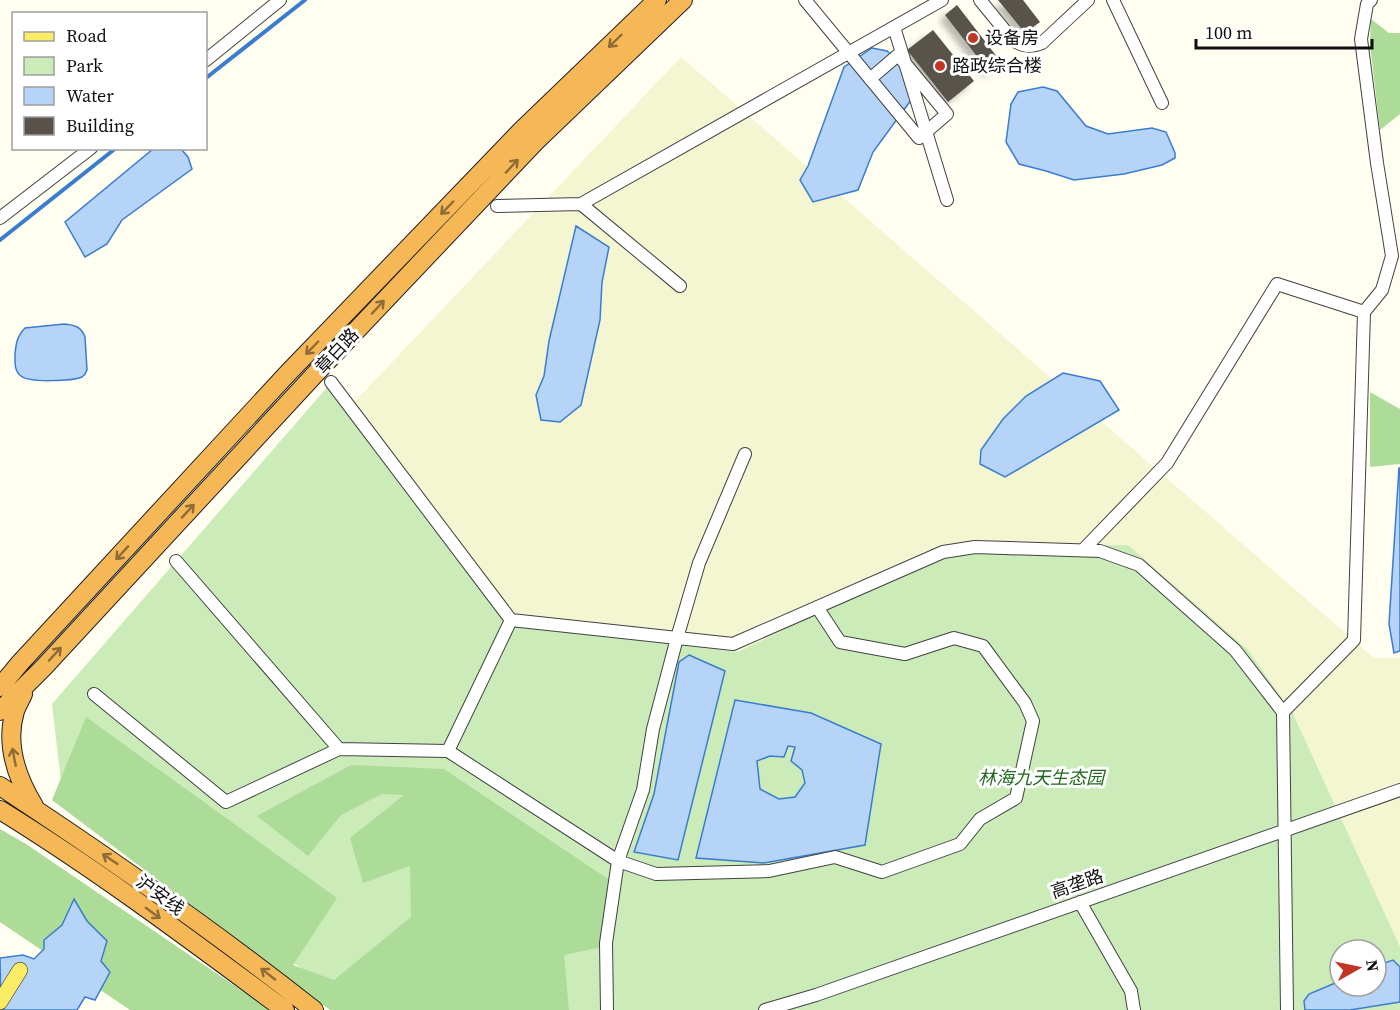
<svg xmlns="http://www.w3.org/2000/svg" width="1400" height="1010" font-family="'Source Serif 4','Noto Sans SC',serif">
<defs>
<filter id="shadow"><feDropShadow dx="-5.5" dy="5.5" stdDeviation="3" flood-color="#0004"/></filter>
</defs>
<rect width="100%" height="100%" fill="#fffef1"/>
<path fill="#f3f6d0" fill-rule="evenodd" d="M681,57L1374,658H1400V1010L82,690ZM1340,950H1376V986H1340Z"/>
<path fill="#cbebb9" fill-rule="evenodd" d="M330,384L510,626L738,652L955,547L1128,545L1248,650L1293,714L1400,947V1010H357L62,790L52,704ZM1340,950H1376V986H1340Z"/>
<path fill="#acdc98" d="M1371,19L1389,33H1400V114L1380,130L1370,44Z
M1370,392L1400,409V464L1370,467Z
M86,717L337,898L293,965L334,980L411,917L410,866L363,883L350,838L404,795L382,794L341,815L308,856L257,816L351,765L444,769L614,883L602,947L564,955L569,1010H330L52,800Z
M0,829L26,844L269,1009L267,1010H130L0,922Z"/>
<path fill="#b5d4f7" stroke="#3a7dd0" stroke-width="1.5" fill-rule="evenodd" d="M872,48L887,51L898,60L911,100L873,152L858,190L813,202L800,180L808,166L844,67Z
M1043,87L1057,91L1086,126L1108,134L1152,128L1166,132L1175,153V158L1162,165L1124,174L1074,180L1046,171L1019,164L1006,142L1011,104L1018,92Z
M153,149H181L188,157L192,169L122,220L107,244L85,257L65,222Z
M576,226L609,247L602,282L600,320L581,405L560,422L541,420L536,395L544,376L549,341Z
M64,324C74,325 81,326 85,337L87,370C86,373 85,375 82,377C72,381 29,383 21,376C14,371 15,362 15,354C16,344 17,336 25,328Z
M1063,373L1100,381L1119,410L1005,477L980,464L981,450L1003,419L1026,396Z
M1399,468H1400V651L1394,653L1389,624Z
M689,655L725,671L678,860L634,852L654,794L679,662Z
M735,700L811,713L881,744L865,845L764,863L696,858ZM788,746L795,747L791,761L802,770L805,783L795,797L779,799L760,789L757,761L770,756L784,757Z
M74,899L87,921L107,941L101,961L110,972L95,1000L85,997L77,1010H1L0,958L23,955L34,959L44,949V940L62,925Z
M1393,960L1400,967V1002L1350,1010H1305L1304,1001L1309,994L1340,981V986H1376V966Z"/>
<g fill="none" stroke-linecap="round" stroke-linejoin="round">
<path stroke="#3a7dd0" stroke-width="4" d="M206,78L305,0
M0,240L116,148"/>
</g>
<path fill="#58524b" filter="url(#shadow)" d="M998,0H1023L1040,22L1025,33Z
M957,5L1001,62L989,72L945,15Z
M933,30L974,81L948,102L907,50Z"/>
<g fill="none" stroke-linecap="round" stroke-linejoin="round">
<defs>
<path id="minor" d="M805,0L919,138L947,114L898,55L870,79
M980,0L1011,38C1021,47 1030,48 1042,43L1088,0
M1113,0L1162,103
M894,27L947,200
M206,60L280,0
M581,204L942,0
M497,206L581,204L680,286
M0,218L91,148
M331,382L511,620L733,644L943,552L975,547L1100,551L1139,565L1235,650L1283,712L1287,1010
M1083,550L1167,463L1277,284L1364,312
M176,561L339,749
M94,694L226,802L339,749L448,751L618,861L656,874L769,871L835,857L882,872L960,844L980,819L1016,798L1033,721L1025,703L983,646L954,638L905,654L840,642L817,607
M1283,712L1354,640L1364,312L1382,290L1392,256L1377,163L1361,39L1367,4L1371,0
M448,751L511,620
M1080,902L1131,991L1134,1010
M607,1010L606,943L618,861L643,790L653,729L677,638L699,563L745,454
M765,1010L816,995L1400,790"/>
<path id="major" d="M0,1002L20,970"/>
<path id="highway" d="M0,687L20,663L288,373L521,131L657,0
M23,694C21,699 17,705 15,711C5,744 17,778 34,806
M0,711L44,667L317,372L535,142L683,0
M0,786C108,857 213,930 314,1010
M0,810C99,871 192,941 285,1010"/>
</defs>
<use href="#minor" stroke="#424242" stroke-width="14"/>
<use href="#major" stroke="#202020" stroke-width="16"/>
<use href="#highway" stroke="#202020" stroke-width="20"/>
<use href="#minor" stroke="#fff" stroke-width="12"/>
<use href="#major" stroke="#faed65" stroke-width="15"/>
<use href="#highway" stroke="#f6b857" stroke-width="18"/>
</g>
<defs><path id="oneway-shaft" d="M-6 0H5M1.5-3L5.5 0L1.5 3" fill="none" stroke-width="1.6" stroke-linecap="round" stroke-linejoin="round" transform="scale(1.5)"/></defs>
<g stroke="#8e6c37">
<use href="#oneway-shaft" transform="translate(615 41) rotate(136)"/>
<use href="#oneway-shaft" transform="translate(512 166) rotate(-47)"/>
<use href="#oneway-shaft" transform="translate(447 208) rotate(134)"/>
<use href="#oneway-shaft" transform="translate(378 307) rotate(-47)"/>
<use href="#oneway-shaft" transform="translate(312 348) rotate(134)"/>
<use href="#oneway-shaft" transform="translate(188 511) rotate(-47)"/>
<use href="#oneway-shaft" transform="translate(122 553) rotate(133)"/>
<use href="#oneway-shaft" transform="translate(55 654) rotate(-47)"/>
<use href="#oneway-shaft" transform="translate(14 757) rotate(-101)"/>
<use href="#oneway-shaft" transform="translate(110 859) rotate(-146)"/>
<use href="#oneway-shaft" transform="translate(153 913) rotate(36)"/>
<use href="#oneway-shaft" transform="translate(268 974) rotate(-142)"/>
</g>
<g fill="#c23424" stroke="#fff" stroke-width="2">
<circle cx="973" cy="38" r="6"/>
<circle cx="940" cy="66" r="6"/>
</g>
<g text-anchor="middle" stroke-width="6" stroke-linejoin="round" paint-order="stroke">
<g font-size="18" fill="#0f0f0f" stroke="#fff" text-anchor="start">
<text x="985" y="44">设备房</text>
<text x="952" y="72">路政综合楼</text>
</g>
<g font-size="18" fill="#0f0f0f" stroke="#fff">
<text transform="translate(337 351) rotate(-47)" y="6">章白路</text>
<text transform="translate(1077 884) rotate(-19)" y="6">高垄路</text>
<text transform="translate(160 895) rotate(36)" y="6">沪安线</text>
</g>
<g font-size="18" font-style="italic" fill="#21691d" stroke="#fff">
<text x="1041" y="784">林海九天生态园</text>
</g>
</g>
<rect x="12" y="12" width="195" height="138" fill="#ffffff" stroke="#9f9f9f" stroke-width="1.5"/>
<rect x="24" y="32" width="30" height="9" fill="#faed65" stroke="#9f9f9f" stroke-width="1.5"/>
<text x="66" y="42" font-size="18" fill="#0f0f0f">Road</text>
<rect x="24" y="57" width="30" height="18" fill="#cbebb9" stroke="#9f9f9f" stroke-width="1.5"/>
<text x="66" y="72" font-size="18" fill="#0f0f0f">Park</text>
<rect x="24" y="87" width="30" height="18" fill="#b5d4f7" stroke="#9f9f9f" stroke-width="1.5"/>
<text x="66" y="102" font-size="18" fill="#0f0f0f">Water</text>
<rect x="24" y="117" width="30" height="18" fill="#58524b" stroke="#9f9f9f" stroke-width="1.5"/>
<text x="66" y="132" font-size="18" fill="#0f0f0f">Building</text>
<g transform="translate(1358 968) rotate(81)"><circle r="28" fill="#ffffff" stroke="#9f9f9f" stroke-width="1.5"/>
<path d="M0-4.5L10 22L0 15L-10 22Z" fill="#c23424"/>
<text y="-9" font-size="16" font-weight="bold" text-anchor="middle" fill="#0f0f0f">N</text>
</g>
<path d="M1196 39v9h176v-9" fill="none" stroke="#0f0f0f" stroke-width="3"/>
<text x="1205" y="39" font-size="18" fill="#0f0f0f" stroke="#ffffff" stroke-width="4.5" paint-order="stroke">100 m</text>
</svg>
